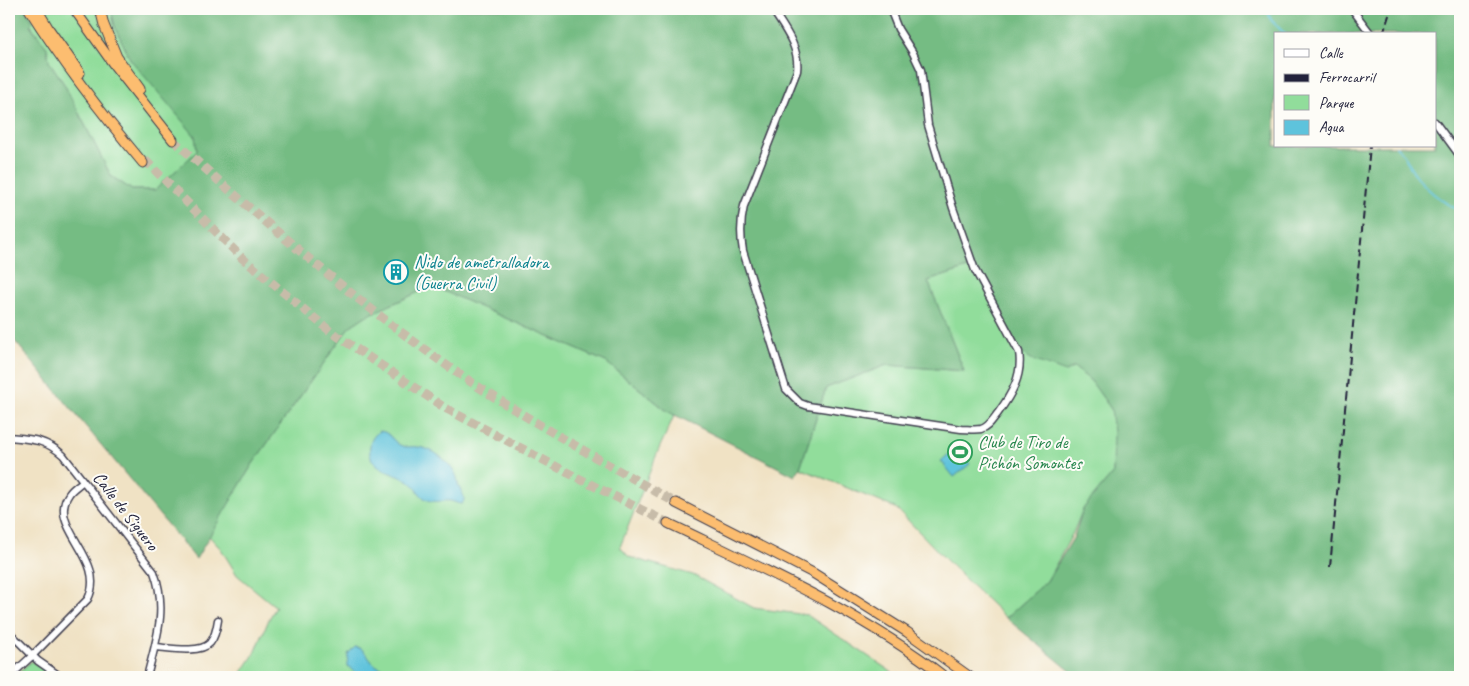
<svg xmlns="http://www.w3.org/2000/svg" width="1469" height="686" font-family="Caveat,sans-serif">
<rect width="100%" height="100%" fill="#fdfcf7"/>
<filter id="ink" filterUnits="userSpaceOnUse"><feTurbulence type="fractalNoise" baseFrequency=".02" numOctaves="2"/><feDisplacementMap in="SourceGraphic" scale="10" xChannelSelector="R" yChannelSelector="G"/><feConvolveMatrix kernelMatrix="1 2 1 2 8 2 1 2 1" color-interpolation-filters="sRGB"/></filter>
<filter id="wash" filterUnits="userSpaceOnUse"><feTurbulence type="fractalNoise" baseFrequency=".0096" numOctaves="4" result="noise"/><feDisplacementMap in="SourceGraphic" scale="20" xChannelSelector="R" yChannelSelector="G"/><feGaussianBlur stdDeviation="1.12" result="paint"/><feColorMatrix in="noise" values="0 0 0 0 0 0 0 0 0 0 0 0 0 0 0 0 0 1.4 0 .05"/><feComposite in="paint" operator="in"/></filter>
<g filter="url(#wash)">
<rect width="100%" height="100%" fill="#f0e2c4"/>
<path fill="#91dd9b" stroke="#5a806b" d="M25,9H111L115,27L195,136L198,151L155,190H132L111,176L64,84L49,61L47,48L30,24Z
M974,266L1074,367L1091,381L1111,409L1115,435L1113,473L1083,509L1073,533L1047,581L1006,618L956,570L897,509L800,468L826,388L887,365L964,371L928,281Z
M432,286L606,362L667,411L675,414L658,451L620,547L629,557L693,575L754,608L807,615L899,677H239L256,651L269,619L276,607L237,575L221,549L209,536L252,465L349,327L364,317Z
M31,661L54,677H13Z"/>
<path fill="#74bc83" stroke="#4b6f5f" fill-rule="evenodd" d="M9,9H25L33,22L30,25L47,48L49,61L64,84L111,176L132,190H155L197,151L195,136L130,59L115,27L111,9H1460V677H1078L1006,618L1047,581L1074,537L1083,509L1113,473L1114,432L1111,409L1091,381L1074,367L1066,372L1035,361L1019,352L974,266L928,281L964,371L887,365L826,388L800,468L795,476L667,411L606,362L432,286L364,317L349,327L252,465L196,559L9,334ZM1275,34H1435V146H1275Z"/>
<path fill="#5ec3dc" stroke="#40728c" d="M380,431C391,432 393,443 402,446C407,448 413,446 418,447C432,449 440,455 450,466C452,469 455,472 456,475C458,479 457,483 459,487C462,494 467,497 462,504C458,504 455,502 451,501C443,500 435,503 428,500C419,497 417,486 409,481C395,472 366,471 370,446C371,439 374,435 380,431Z
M950,453L956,459L962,454L970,464L954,477L941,461Z
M355,647C366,648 367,658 375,665C383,670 393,669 400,677H361L347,665L348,654Z"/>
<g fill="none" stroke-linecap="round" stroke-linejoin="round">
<path stroke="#5ec3dc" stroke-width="2" d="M1267,9L1271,20L1285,34
M1396,146C1406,154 1406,161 1413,171C1425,189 1442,202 1460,211"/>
</g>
</g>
<g filter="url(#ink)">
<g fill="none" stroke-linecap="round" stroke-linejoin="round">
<path stroke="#c7bca9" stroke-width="9" stroke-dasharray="9 4.5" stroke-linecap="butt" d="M173,140C266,223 359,305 462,376C531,422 604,462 676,503
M145,160L242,258L330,331L445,408L576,477L668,523"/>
<defs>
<path id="minor" d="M772,9C784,28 800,47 797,71L744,206C740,223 740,235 743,251L786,389L800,403L808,406L961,429C967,429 975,430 981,429C989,427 993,419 998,413C1011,395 1023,376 1019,352L975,270L953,208L928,125L921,70L913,53L898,29L890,9
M1352,9L1371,34
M1435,122L1460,156
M9,437C31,439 45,439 63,455L154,572C168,610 156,640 147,677
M9,632L38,661L61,677
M155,647C169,648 200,654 210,643C215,637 217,627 218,620
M9,677L32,656L88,599C108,558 46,527 69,494C72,489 79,485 83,481"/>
<path id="highway" d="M29,9C63,63 102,114 143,163
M37,9L49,29L80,73
M74,9L114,65L173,140
M100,9L104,25L117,57L140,89
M676,503L813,573L907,632L970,677
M668,523C763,569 861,612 945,677"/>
</defs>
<use href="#minor" stroke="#413f50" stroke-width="9"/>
<use href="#highway" stroke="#413f50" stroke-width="11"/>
<use href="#minor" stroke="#fff" stroke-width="6"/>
<use href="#highway" stroke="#fcbd6f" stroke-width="9"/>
<path stroke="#22223b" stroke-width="2" stroke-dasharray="8 4" stroke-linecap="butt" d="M1383,34L1391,9
M1330,567L1370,146"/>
</g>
</g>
<defs>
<symbol id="building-ring" viewBox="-11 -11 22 22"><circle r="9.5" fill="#fdfcf7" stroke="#0f9aa8" stroke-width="1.5"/><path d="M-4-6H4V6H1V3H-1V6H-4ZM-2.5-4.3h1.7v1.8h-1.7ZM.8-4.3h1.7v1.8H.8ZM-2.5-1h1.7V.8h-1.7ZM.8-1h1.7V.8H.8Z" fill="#0f9aa8"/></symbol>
<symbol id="stadium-ring" viewBox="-11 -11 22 22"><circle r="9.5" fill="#fdfcf7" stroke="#2e9e5b" stroke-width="1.5"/><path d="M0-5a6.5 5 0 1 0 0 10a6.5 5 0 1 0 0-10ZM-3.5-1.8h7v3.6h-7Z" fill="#2e9e5b"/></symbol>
</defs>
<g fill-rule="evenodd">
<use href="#building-ring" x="382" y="258" width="28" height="28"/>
<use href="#stadium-ring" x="946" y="438" width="28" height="28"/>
</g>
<g text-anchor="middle" stroke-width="4" stroke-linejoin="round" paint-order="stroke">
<g font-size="18" fill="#0d838f" stroke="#fdfcf7" text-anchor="start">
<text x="414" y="268">Nido de ametralladora<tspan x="414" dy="21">(Guerra Civil)</tspan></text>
</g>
<g font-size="18" fill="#27864d" stroke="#fdfcf7" text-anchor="start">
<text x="978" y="448">Club de Tiro de<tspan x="978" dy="21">Pichón Somontes</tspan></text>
</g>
<g font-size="18" fill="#22223b" stroke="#fdfcf7">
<text transform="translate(126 511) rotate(52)" y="6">Calle de Siguero</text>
</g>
</g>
<rect width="1469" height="686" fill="none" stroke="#fdfcf7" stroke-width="30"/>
<rect x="1274" y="32" width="162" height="115" fill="#fdfcf7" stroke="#a5a5ac"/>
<rect x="1284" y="49" width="25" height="8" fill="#ffffff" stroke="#a5a5ac"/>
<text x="1319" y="58" font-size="15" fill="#22223b">Calle</text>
<rect x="1284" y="74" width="25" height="8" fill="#22223b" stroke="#a5a5ac"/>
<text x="1319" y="82" font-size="15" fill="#22223b">Ferrocarril</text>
<rect x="1284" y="95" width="25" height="15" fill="#91dd9b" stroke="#a5a5ac"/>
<text x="1319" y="108" font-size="15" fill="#22223b">Parque</text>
<rect x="1284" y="120" width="25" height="15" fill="#5ec3dc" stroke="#a5a5ac"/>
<text x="1319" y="132" font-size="15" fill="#22223b">Agua</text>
</svg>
